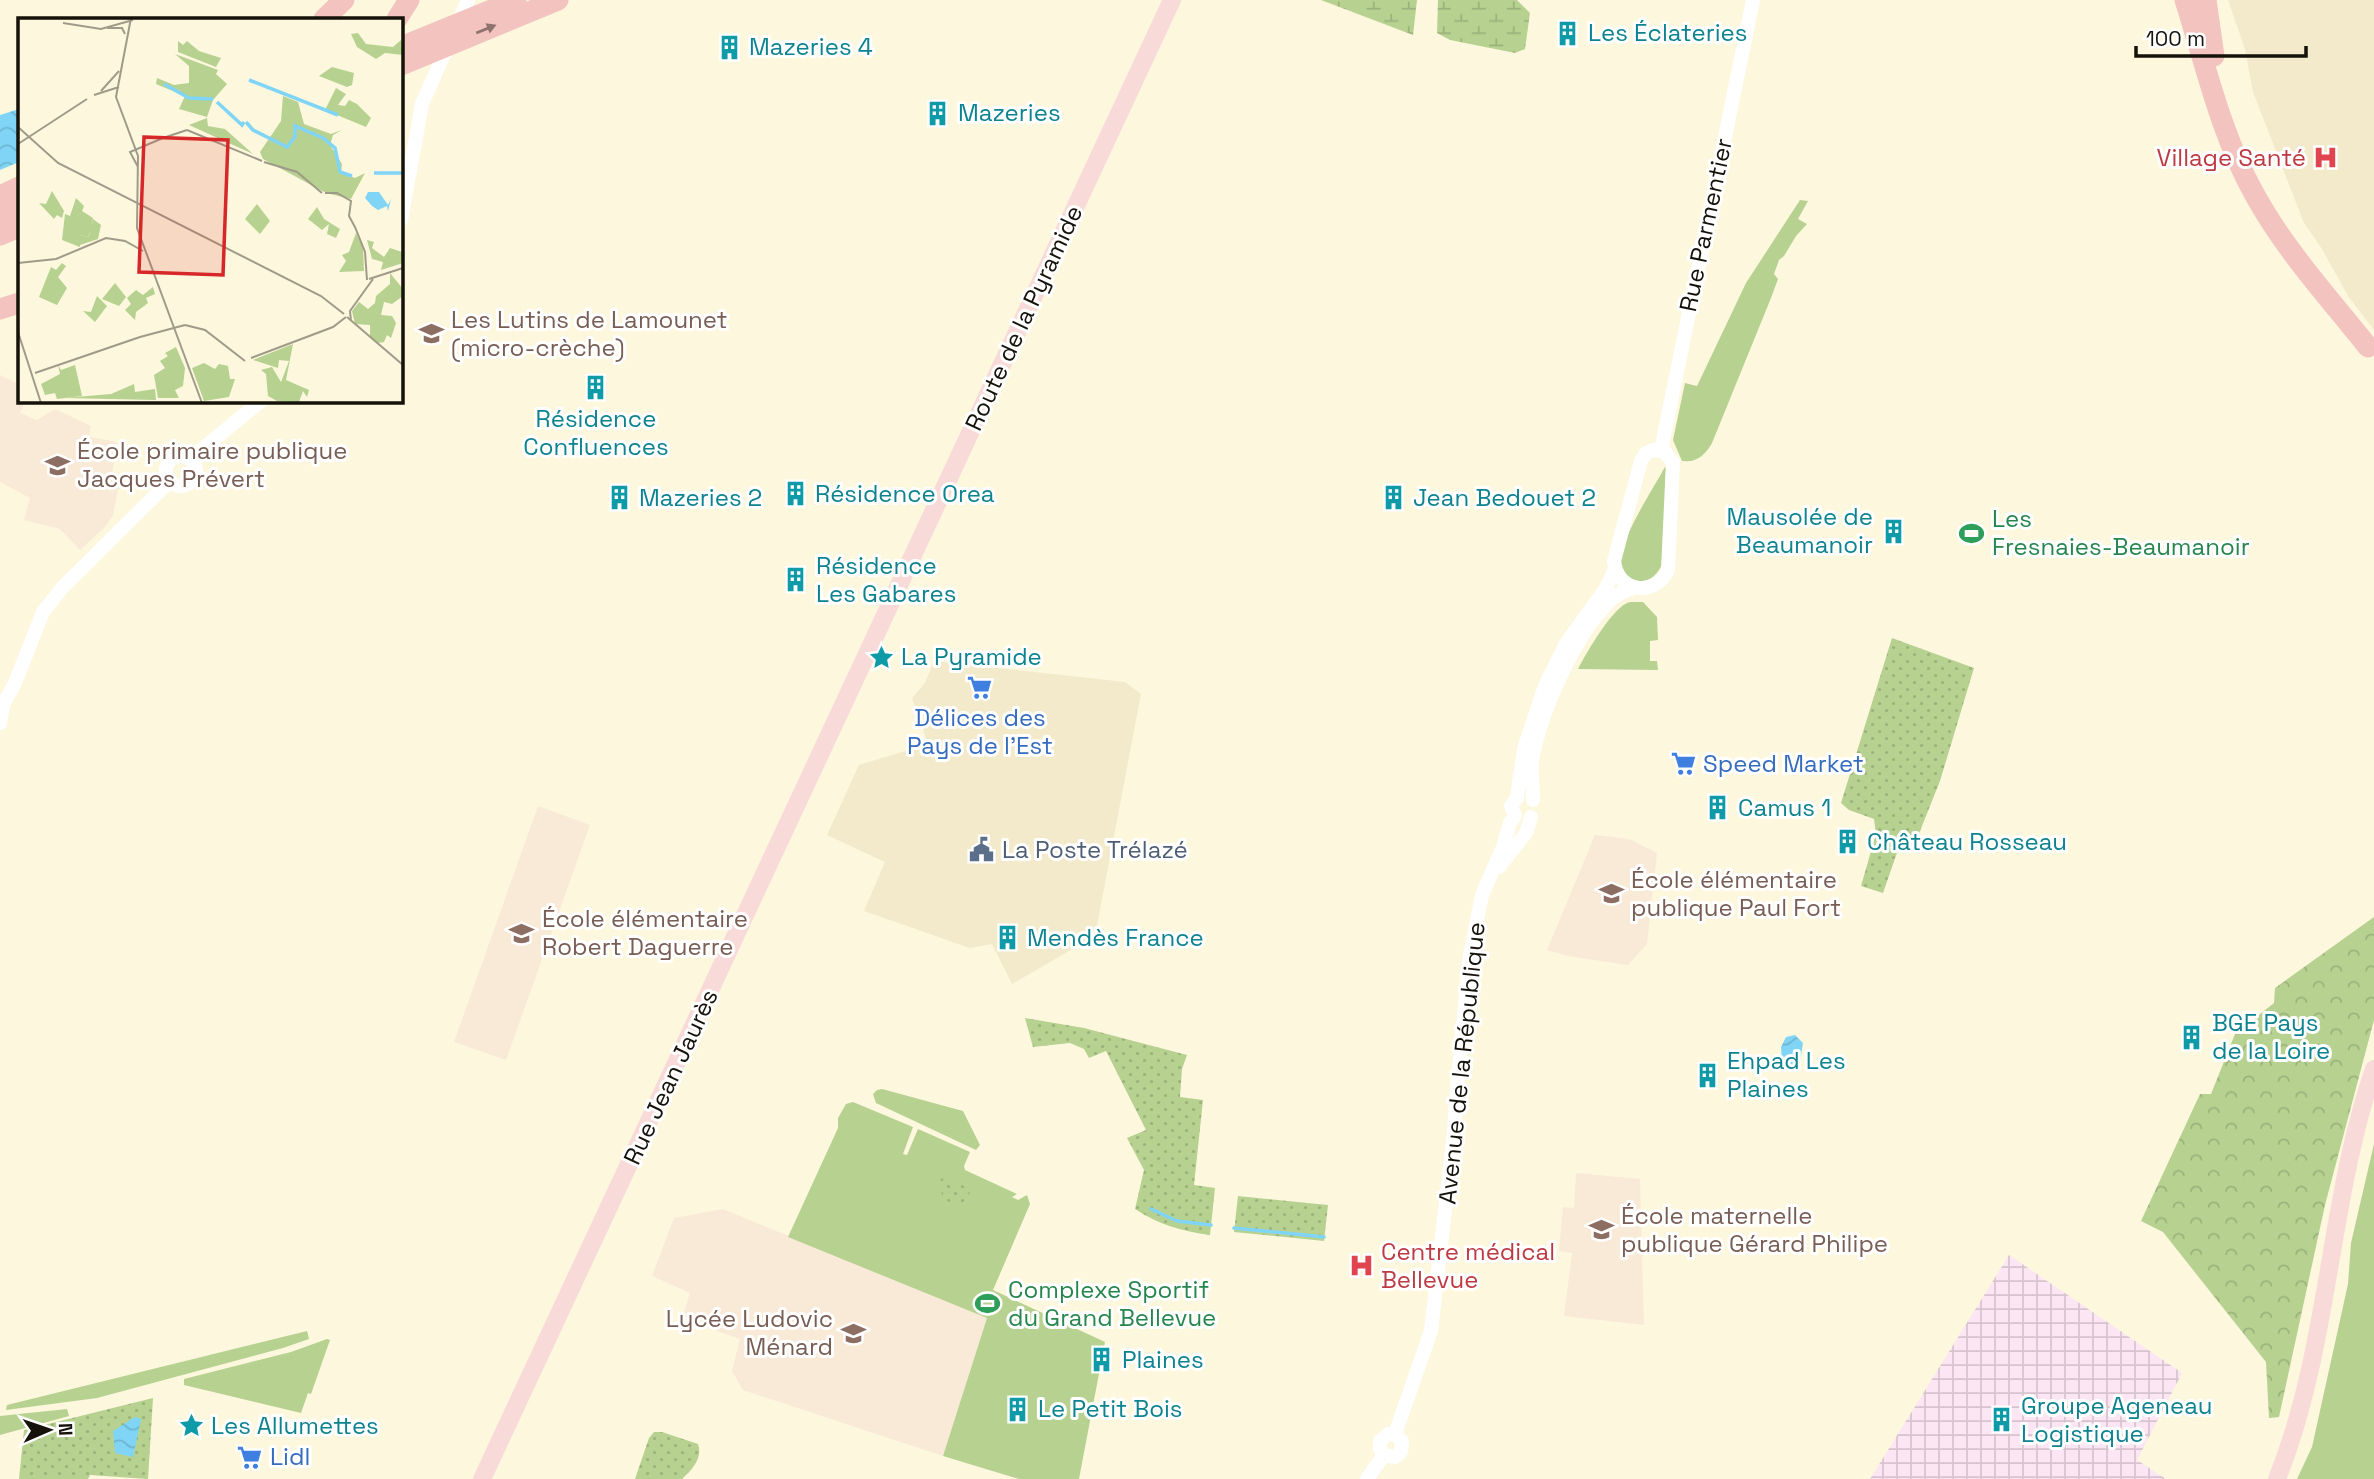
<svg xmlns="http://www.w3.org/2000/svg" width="2374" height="1479" font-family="'Space Grotesk',sans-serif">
<defs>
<pattern id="industrial-grid" width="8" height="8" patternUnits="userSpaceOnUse" patternTransform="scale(1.75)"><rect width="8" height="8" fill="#fce6f3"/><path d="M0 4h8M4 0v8" fill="none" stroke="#d7c4cf"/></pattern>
<pattern id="forest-crowns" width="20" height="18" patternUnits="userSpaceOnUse" patternTransform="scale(1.75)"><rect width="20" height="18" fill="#b6d190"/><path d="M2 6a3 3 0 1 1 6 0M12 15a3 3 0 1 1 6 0" fill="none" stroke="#9cb27b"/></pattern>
<pattern id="wetland-marsh" width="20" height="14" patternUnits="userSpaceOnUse" patternTransform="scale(1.75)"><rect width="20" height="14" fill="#b6d190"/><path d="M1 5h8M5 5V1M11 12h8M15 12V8" fill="none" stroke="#9cb27b"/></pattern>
<pattern id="park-dots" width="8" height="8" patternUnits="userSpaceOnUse" patternTransform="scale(1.75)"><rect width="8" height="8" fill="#b6d190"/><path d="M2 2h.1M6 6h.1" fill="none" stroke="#9cb27b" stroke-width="1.8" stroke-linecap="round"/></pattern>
<pattern id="water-waves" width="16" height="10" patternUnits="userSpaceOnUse" patternTransform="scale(1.75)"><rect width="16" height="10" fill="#80d5f7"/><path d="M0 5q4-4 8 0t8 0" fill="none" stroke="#6eb6d2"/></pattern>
</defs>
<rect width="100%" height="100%" fill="#fdf7de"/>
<path fill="#f2eaca" d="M2228,0H2374V330L2348,296L2322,249L2304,223L2253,92L2245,49Z
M934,661L1125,682L1141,694L1095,936L1012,984L992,944L970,948L864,911L885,862L827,835L859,765L928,744L912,698L925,683Z"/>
<path fill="url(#industrial-grid)" d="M2009,1255L2182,1373L2137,1460L2166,1479H1870Z"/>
<path fill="#f9ead7" d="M0,375L19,384V401H25L20,413L37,420L55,409L91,426L89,437L117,442L112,474L123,478L122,488L118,489L113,515L105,527L80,550L60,529L24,520L30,498L0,482Z
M538,806L590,825L506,1060L454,1042Z
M1595,835L1629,839L1657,853L1647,944L1628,965L1568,956L1547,950Z
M1576,1173L1640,1179L1644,1325L1564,1316L1572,1253L1559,1251L1563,1207L1574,1208Z
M723,1209L987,1318L943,1456L743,1390L732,1371L740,1339L682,1319L690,1293L652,1276L674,1218Z"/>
<path fill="#b6d190" d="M1800,200L1808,201L1798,219L1807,224L1796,236L1784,256L1779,260L1774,274L1778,279L1771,298L1712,443C1705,455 1697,463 1682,461L1673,440L1685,383L1697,386L1746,283Z
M1665,467L1666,468L1663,561C1655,589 1622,588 1621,561C1620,539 1653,489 1665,467Z
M1630,602H1643L1657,617L1658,640L1650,641V661H1657L1658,670L1578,669C1587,652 1613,606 1630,602Z
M882,1089L963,1111L980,1145L976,1150L876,1103L873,1094L877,1090Z
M853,1102L913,1127L903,1154L907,1155L918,1129L970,1152L964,1166L965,1170L1017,1194L1012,1197L1018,1200L1027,1195L1030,1204L993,1290L1105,1342L1079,1479H1019L943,1456L987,1318L788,1237L838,1128V1118L846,1104Z
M2374,1144V1479H2297L2312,1447L2348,1284L2351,1243Z
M307,1331L309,1339L283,1348L97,1398L6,1410L7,1405Z
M327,1339L330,1340L311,1394L308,1393L301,1413L184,1385V1379L291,1352Z
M67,1409L69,1416L0,1435V1416Z"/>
<path fill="url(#forest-crowns)" d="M2374,917V1020L2325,1205L2279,1417L2269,1418L2266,1362L2163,1232L2141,1221L2200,1094H2211L2235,1034L2274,1003L2275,988Z"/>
<path fill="url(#wetland-marsh)" d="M1321,0H1417L1413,35Z
M1438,0H1517L1530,13L1525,49L1515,53L1450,40L1437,33Z"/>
<path fill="url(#park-dots)" d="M1892,638L1974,668L1940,781L1912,851L1899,847L1883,893L1861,886L1876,834L1874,819L1849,810L1841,803Z
M1025,1018L1084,1028L1187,1055L1182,1069L1180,1097L1203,1100L1194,1185L1215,1188L1210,1235C1182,1231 1159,1225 1135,1209L1144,1170L1127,1138L1146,1130L1106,1051L1089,1058L1084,1049L1070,1043L1033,1047Z
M944,1175L971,1190L961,1208L944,1199L938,1184Z
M1238,1196L1328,1205L1324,1241L1234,1232Z
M153,1398L148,1479L90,1475L88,1479H19L24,1430Z
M654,1432H662L698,1444C703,1458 692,1470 682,1479H635L649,1438Z"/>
<path fill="url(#water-waves)" d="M19,109V162L0,170V115Z
M1795,1035L1803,1043L1800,1062L1790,1066L1782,1062L1781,1047L1786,1037Z
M135,1417L141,1419L133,1457L115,1453L113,1431Z"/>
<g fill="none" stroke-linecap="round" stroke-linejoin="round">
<path stroke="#80d5f7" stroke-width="3.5" d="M1151,1209L1177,1221L1211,1225
M1234,1228L1324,1237"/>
<path stroke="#fff" stroke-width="14" d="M401,220L422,104L468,0
M1653,450L1664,451L1673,462L1668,570C1655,598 1617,592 1614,561L1641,461L1646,453Z
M1661,450L1753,0
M166 471a15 15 0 1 1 30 0a15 15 0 1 1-30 0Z
M190,459L261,401
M0,723L3,705L15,683L43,612L62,588L170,481
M1533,800C1534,787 1530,775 1532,762C1539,715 1575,634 1610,601C1616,594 1625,591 1633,588
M1515,816L1511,806L1517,798L1524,749L1545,686L1567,642L1606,588L1615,570
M1499,867L1526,833L1531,817
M1395,1434L1431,1331L1454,1132L1457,1087L1470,955L1482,895L1503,847L1510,823L1515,816
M1384,1455L1395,1457L1401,1452L1402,1441L1395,1434
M1384,1455L1380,1449V1441L1388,1434H1395
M1367,1479L1384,1455"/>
<path stroke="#f8dbd9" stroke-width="18" d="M482,1479L1172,0
M2277,1479C2330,1347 2328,1202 2374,1069"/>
<path stroke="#f3c3bf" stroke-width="21" d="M2185,0C2206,66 2221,136 2256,197C2286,251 2329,298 2368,347
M2206,0L2214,56
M324,19L344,0
M397,19L409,0
M401,47L516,0
M401,65L558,0
M0,196L19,187
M0,213L19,205
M0,235L19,227
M0,309L19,303"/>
</g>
<defs><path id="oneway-solid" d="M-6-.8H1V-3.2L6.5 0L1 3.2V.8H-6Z" transform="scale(1.75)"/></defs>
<use fill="#8f736e" href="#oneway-solid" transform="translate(486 29) rotate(-22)"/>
<defs>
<symbol id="building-bare" viewBox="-9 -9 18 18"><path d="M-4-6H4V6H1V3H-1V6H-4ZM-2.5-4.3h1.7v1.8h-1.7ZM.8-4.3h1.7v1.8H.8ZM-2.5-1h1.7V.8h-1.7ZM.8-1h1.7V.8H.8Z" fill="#0f9aa8" stroke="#fff" stroke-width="2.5" paint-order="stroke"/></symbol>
<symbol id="hospital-bare" viewBox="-9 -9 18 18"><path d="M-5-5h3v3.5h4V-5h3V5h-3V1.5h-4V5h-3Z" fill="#e0444e" stroke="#fff" stroke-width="2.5" paint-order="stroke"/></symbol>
<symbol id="school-bare" viewBox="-9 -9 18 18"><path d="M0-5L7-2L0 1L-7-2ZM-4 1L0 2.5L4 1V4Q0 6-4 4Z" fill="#8d6e63" stroke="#fff" stroke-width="2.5" paint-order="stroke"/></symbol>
<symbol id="stadium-bare" viewBox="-9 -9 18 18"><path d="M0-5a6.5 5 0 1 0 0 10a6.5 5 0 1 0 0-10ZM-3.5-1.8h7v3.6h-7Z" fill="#2e9e5b" stroke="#fff" stroke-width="2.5" paint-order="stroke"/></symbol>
<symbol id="sight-bare" viewBox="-9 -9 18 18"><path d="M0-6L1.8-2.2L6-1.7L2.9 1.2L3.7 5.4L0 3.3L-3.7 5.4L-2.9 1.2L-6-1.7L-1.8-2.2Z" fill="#0f9aa8" stroke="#fff" stroke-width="2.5" paint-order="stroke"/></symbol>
<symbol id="supermarket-bare" viewBox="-9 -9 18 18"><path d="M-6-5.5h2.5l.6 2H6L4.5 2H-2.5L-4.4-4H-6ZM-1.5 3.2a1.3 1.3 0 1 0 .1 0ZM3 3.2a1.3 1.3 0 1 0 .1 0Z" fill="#3f7fe0" stroke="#fff" stroke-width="2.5" paint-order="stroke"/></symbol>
<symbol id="civic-bare" viewBox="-9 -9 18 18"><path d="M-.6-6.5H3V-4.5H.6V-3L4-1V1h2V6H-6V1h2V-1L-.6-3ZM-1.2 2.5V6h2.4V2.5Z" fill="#5c6f8a" stroke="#fff" stroke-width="2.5" paint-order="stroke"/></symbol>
</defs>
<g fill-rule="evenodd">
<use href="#building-bare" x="1550" y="16" width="35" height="35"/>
<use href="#building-bare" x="712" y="30" width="35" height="35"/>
<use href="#building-bare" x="920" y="96" width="35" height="35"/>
<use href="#hospital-bare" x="2308" y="140" width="35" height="35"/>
<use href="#school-bare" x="414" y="316" width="35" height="35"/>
<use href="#building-bare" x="578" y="370" width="35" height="35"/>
<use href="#school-bare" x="40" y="448" width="35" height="35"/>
<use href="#building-bare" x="778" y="476" width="35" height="35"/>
<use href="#building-bare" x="602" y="480" width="35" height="35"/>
<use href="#building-bare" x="1376" y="480" width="35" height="35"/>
<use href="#building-bare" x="1876" y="514" width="35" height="35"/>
<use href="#stadium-bare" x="1954" y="516" width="35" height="35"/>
<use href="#building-bare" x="778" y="562" width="35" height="35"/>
<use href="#sight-bare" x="864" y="640" width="35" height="35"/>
<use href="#supermarket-bare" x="962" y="670" width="35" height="35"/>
<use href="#supermarket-bare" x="1666" y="746" width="35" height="35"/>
<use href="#building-bare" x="1700" y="790" width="35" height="35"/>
<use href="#building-bare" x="1830" y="824" width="35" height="35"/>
<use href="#civic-bare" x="964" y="832" width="35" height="35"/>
<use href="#school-bare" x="1594" y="876" width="35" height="35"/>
<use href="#school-bare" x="504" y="916" width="35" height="35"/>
<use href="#building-bare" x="990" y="920" width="35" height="35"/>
<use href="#building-bare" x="2174" y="1020" width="35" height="35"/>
<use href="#building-bare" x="1690" y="1058" width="35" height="35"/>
<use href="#school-bare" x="1584" y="1212" width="35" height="35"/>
<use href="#hospital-bare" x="1344" y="1248" width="35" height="35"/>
<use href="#stadium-bare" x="970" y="1286" width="35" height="35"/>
<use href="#school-bare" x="836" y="1316" width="35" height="35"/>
<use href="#building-bare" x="1084" y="1342" width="35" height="35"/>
<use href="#building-bare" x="1000" y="1392" width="35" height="35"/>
<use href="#building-bare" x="1984" y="1402" width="35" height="35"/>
<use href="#sight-bare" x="174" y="1408" width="35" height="35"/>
<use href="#supermarket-bare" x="232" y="1440" width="35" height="35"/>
</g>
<g text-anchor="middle" stroke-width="6" stroke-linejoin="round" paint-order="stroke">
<g font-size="24" fill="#0d838f" stroke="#fff" text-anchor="start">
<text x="1588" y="41">Les Éclateries</text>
<text x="749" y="55">Mazeries 4</text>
<text x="958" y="121">Mazeries</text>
<text x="596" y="427" text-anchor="middle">Résidence<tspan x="596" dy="28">Confluences</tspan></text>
<text x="815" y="502">Résidence Orea</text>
<text x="639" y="506">Mazeries 2</text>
<text x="1413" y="506">Jean Bedouet 2</text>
<text x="1873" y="525" text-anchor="end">Mausolée de<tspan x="1873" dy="28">Beaumanoir</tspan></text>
<text x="816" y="574">Résidence<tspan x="816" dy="28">Les Gabares</tspan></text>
<text x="901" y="665">La Pyramide</text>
<text x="1738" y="816">Camus 1</text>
<text x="1867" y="850">Château Rosseau</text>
<text x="1027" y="946">Mendès France</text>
<text x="2212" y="1031">BGE Pays<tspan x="2212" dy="28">de la Loire</tspan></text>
<text x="1727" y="1069">Ehpad Les<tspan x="1727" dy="28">Plaines</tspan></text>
<text x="1122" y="1368">Plaines</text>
<text x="2021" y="1414">Groupe Ageneau<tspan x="2021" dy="28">Logistique</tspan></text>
<text x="1038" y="1417">Le Petit Bois</text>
<text x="211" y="1434">Les Allumettes</text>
</g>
<g font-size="24" fill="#be3a42" stroke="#fff" text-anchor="end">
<text x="2306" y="166">Village Santé</text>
<text x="1381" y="1260" text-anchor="start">Centre médical<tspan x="1381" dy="28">Bellevue</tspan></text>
</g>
<g font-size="24" fill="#15120a" stroke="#fff">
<text transform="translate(1706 225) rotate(-78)" y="8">Rue Parmentier</text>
<text transform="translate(1024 318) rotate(-65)" y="8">Route de la Pyramide</text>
<text transform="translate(1462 1063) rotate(-84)" y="8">Avenue de la République</text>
<text transform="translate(671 1077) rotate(-65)" y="8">Rue Jean Jaurès</text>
</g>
<g font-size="24" fill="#785e54" stroke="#fff" text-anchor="start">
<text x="451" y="328">Les Lutins de Lamounet<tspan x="451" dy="28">(micro-crèche)</tspan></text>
<text x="77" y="459">École primaire publique<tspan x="77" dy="28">Jacques Prévert</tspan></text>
<text x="1631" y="888">École élémentaire<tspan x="1631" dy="28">publique Paul Fort</tspan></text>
<text x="542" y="927">École élémentaire<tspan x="542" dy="28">Robert Daguerre</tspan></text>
<text x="1621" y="1224">École maternelle<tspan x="1621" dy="28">publique Gérard Philipe</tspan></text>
<text x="833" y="1327" text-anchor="end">Lycée Ludovic<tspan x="833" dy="28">Ménard</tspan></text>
</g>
<g font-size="24" fill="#27864d" stroke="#fff" text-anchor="start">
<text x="1992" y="527">Les<tspan x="1992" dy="28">Fresnaies-Beaumanoir</tspan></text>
<text x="1008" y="1298">Complexe Sportif<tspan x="1008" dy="28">du Grand Bellevue</tspan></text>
</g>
<g font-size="24" fill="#366cbe" stroke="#fff" text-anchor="start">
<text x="980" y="726" text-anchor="middle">Délices des<tspan x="980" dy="28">Pays de l’Est</tspan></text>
<text x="1703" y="772">Speed Market</text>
<text x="270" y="1465">Lidl</text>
</g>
<g font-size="24" fill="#4e5e75" stroke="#fff" text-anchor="start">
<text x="1002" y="858">La Poste Trélazé</text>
</g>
</g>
<g transform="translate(18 18)">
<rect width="385" height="385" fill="#fdf7de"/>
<path d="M169,23L181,33L203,40L198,49L160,34V23L165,27ZM318,70L328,76L320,87L327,88L331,82L339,86L353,100L348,109L307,92ZM189,100L190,108L207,111L235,136L171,107ZM34,173L46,193L44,200L39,197L36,201L21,185L28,186ZM58,180L66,188L64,193L75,200L74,209L63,203L64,211L72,214L70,219L62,217V229L44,222L47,196L52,198ZM239,186L252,203L242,216L227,201ZM349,222L356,224L354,230L366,239L372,230L384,234L385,245L363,252L365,244L354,241ZM44,245L48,248L40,259L49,270L39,287L21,279L33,249L38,252ZM372,255L385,271V278L374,286L366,284L363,297L374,298L378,305L373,320L369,317L366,324L360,325L352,319V307L337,306L334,293L341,284L350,291L357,285L358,278L372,266ZM97,265L108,279L101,288L84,281ZM135,269L137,276L128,280L130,285L118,294L117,302L107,292L113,286L109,280L118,272L125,277ZM79,278L89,288L77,304L65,293L73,294ZM275,326L268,362L291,372L289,379L285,373L281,384L259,383L250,378L248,356L243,352L254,349L263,364L271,343L261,342L260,350L235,342ZM158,329L167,350L165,368L157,372L161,380H140L136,357L147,350L142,343L150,338L147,335ZM186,345L197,351L201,346L210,348L212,361H217L211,379L186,383L174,350ZM40,347L43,352L57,347L64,378L39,381L37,375L27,377L23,366L42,356Z" fill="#b6d190"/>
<path d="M68,201L74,208L75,201L83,207L80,221L62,227V217L70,219L72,215L63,211L61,202Z" fill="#b6d190"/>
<path d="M340,15L348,26L375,29L383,22L385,37L367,35L358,41L339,29L333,16ZM157,36L200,52L198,56L209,66L195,82L189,99L161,91L167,78L138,66L139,60L156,67L171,65V48ZM314,49L336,55L334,67L329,69L301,58ZM265,78L280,84L286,106L313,116L324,112L315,117L312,127L324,146L323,154L337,160L347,155L333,181L308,175L245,141L242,134L263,103ZM299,189L306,201L322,211L318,220L309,216L311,206L304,212L290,201ZM338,215L345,229L346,253L321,254L328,243L324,237L331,234ZM116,366L117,374L137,371L138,382L46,380L93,376Z" fill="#b6d190"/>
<path d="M350,174H361L370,187L373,181L370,193L369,188L360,192L354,188L347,180Z" fill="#80d5f7"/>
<path fill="none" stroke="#80d5f7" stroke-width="3.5" d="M231,62L320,97M146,66L171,80L195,81M199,84L224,107L226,104M228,104L235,112L269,129L277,119V108L305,120L317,130L322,154L334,158M356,155H385"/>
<path fill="none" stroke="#a09b89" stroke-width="2" d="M113,0L98,79L120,138L119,210L184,385M45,5L83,11L115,2M89,10H104L107,16M83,73L101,53M76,77L101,69M0,109L40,145L303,278L326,296M169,112L244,143M145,120L169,112M0,126L69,81M246,144L279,154L304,175M120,149L112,134L145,120M307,175H319L333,183L331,198L338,211M337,209L347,234L349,262M0,245L38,241L88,220L107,223L125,233M351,261L385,250M329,299L385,347M333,303L332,293L355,261M167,307L187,312L227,343M0,314L23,385M122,319L167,307M233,340L315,309L328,299M17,355L122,319"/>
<path fill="#d62828" fill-opacity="0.15" stroke="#d62828" stroke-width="3.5" d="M126,119L210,122L205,257L121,254Z"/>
<rect width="385" height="385" fill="none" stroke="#15120a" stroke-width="3.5"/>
</g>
<g transform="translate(49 1430) rotate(88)" stroke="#ffffff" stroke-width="5" paint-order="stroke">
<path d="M0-5L12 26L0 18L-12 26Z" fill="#15120a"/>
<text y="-10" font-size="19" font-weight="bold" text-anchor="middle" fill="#15120a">N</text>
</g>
<path d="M2136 46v10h170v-10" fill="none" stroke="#15120a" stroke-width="3.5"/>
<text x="2146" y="46" font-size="21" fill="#15120a" stroke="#ffffff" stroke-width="5" paint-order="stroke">100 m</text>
</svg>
